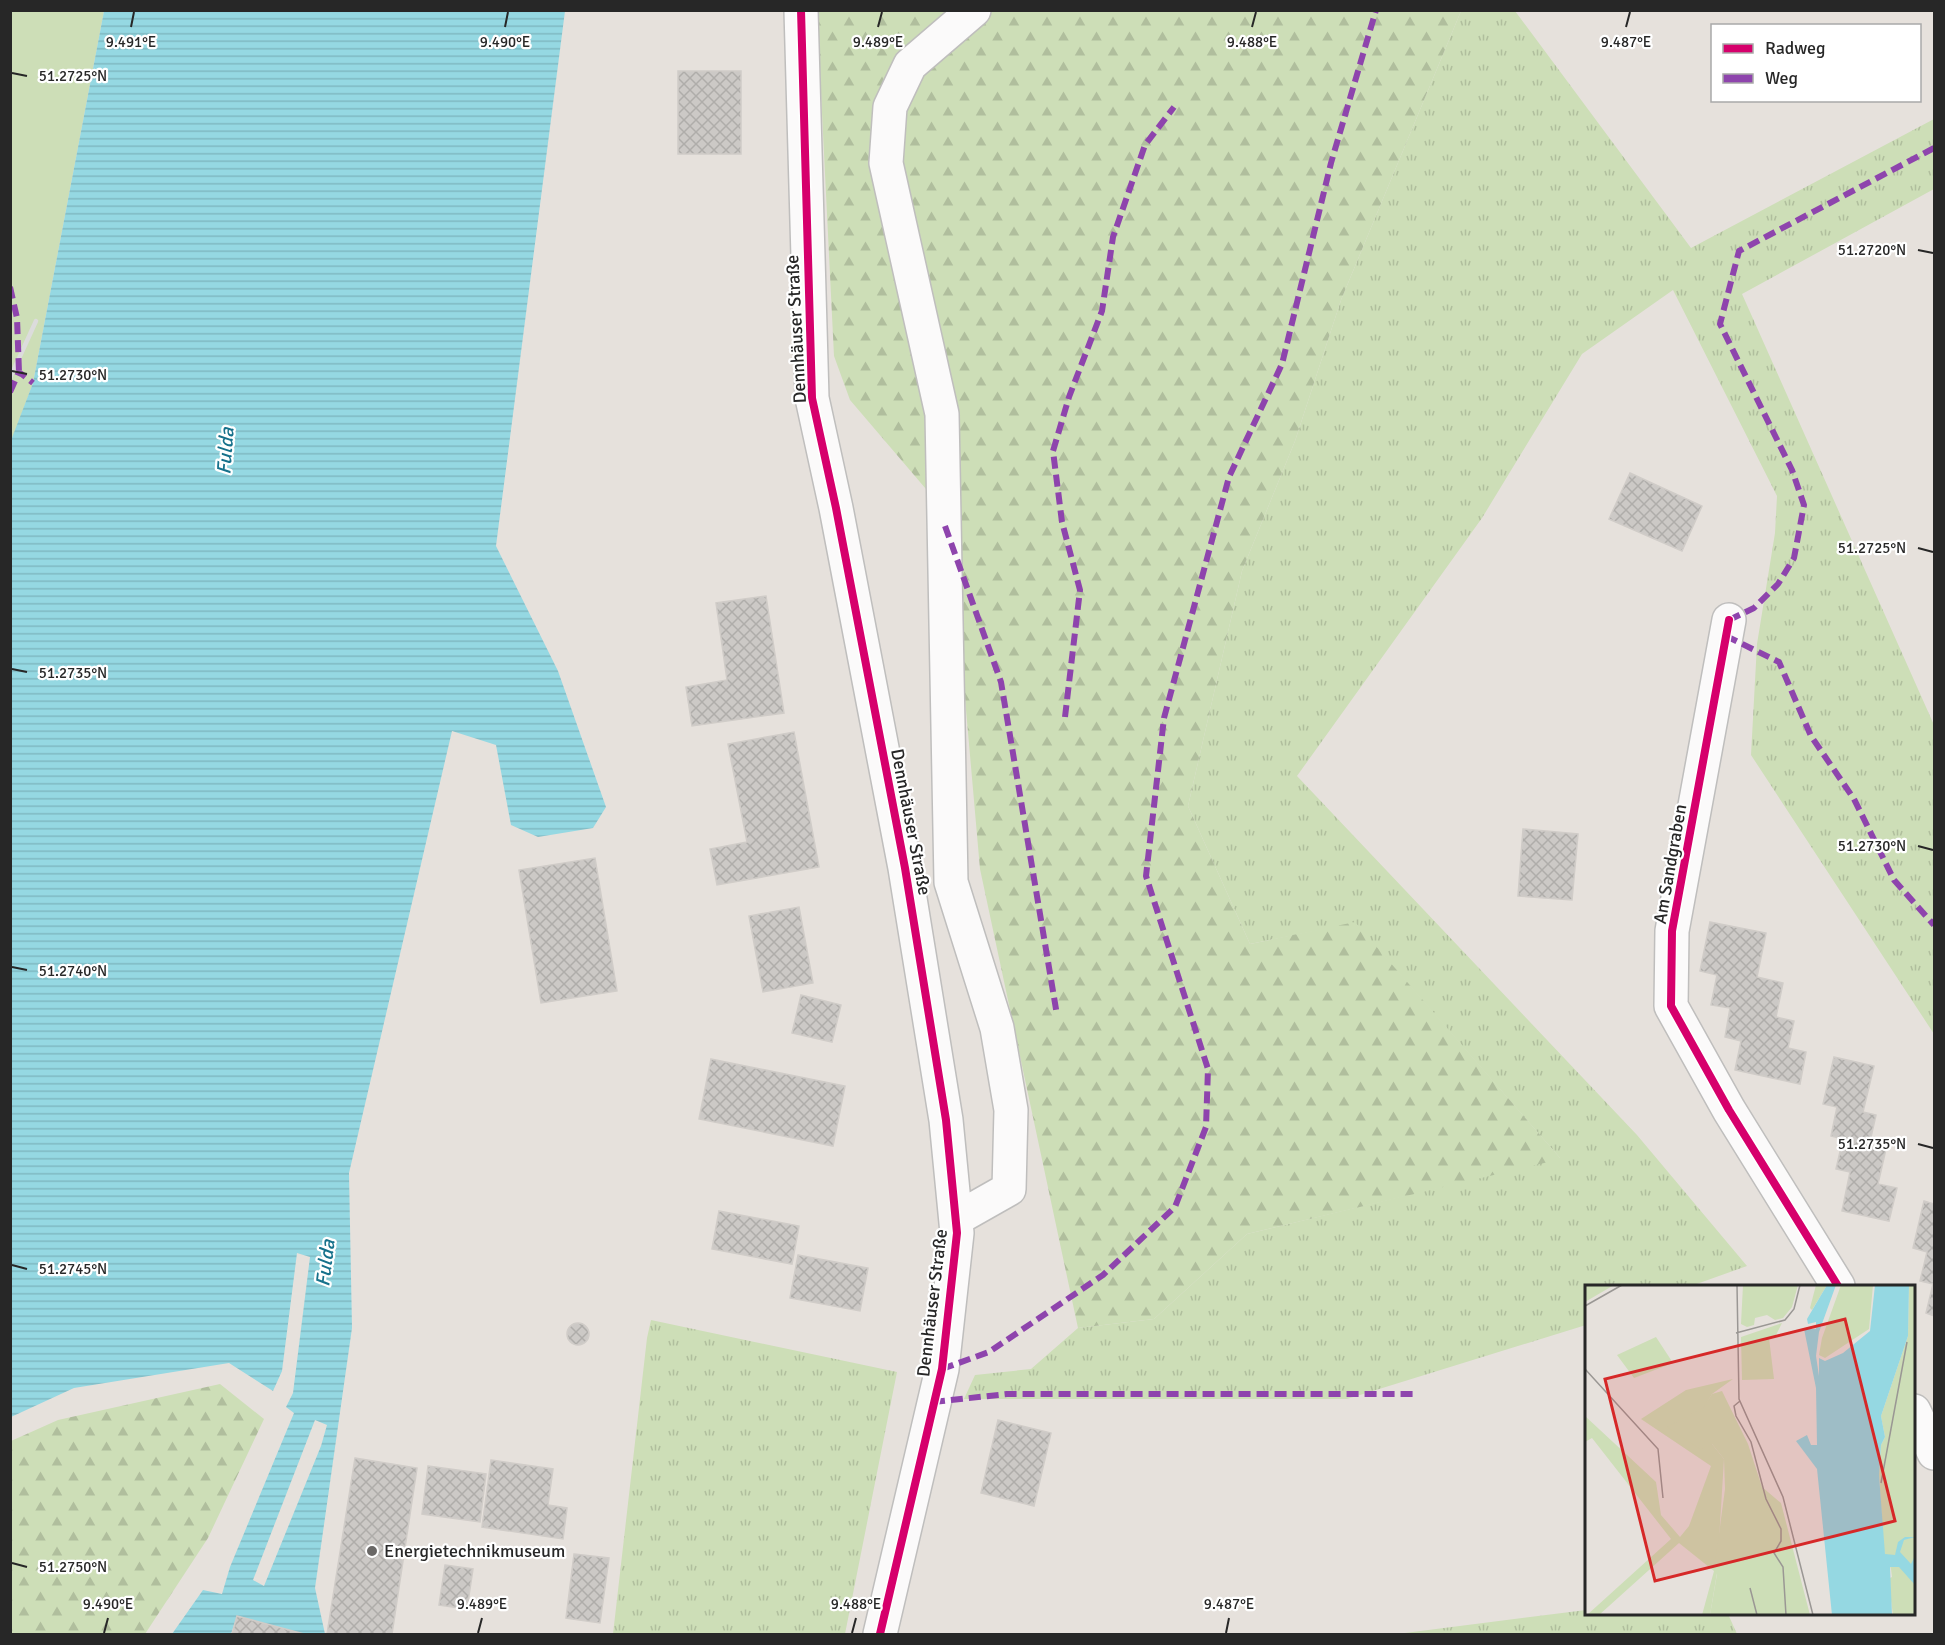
<svg xmlns="http://www.w3.org/2000/svg" width="1945" height="1645" font-family="Signika,sans-serif">
<defs>
<pattern id="grass-tufts" width="24" height="20" patternUnits="userSpaceOnUse" patternTransform="scale(1.5)"><rect width="24" height="20" fill="#cddeb7"/><path d="M3 7l-1-3M5 7V3M7 7l1-3M15 17l-1-3M17 17v-4M19 17l1-3" fill="none" stroke="#b0be9d"/></pattern>
<pattern id="forest-firs" width="22" height="20" patternUnits="userSpaceOnUse" patternTransform="scale(1.5)"><rect width="22" height="20" fill="#cddeb7"/><path d="M5 1l3.5 6h-7zM16 11l3.5 6h-7z" fill="#b0be9d"/></pattern>
<pattern id="water-rules" width="6" height="5" patternUnits="userSpaceOnUse" patternTransform="scale(1.5)"><rect width="6" height="5" fill="#95d8e2"/><path d="M0 2.5h6" fill="none" stroke="#80b9c2"/></pattern>
<pattern id="building-cross-hatch" width="8" height="8" patternUnits="userSpaceOnUse" patternTransform="scale(1.5)"><rect width="8" height="8" fill="#ccc9c6"/><path d="M0 0l8 8M0 8l8-8" fill="none" stroke="#afadaa"/></pattern>
</defs>
<rect width="100%" height="100%" fill="#e6e1dc"/>
<path fill="url(#grass-tufts)" d="M1461,11H1515L1691,248L1934,119V189L1742,294L1934,725V1034L1751,755L1757,644L1775,533L1777,496L1673,290L1582,354L1482,518L1297,776L1637,1135L1747,1266L1691,1286H1586V1325L1347,1399H964L975,1375L1031,1369L1078,1328L1154,1319L1247,1234L1560,1158L1355,923L1250,944L1188,806L1242,571L1295,441L1341,300Z
M651,1320L897,1372L845,1634H613L647,1338Z
M1586,1610V1614H1728L1737,1634H1397Z"/>
<path fill="url(#forest-firs)" d="M817,11H1461L1341,300L1295,441L1242,571L1188,806L1250,944L1355,922L1561,1159L1247,1234L1154,1319L1078,1328L980,869L949,516L850,400L834,356Z
M220,1384L264,1419L208,1538L145,1634H11V1441L58,1420Z"/>
<path fill="#cddeb7" d="M11,11H104L33,383L11,443Z"/>
<path fill="url(#water-rules)" fill-rule="evenodd" d="M104,11H565L496,546L558,671L606,807L593,828L538,837L511,825L496,745L452,731L349,1173L352,1328L315,1588L325,1634H304L237,1616L231,1634H172L203,1590L222,1594L230,1567L294,1413L286,1407L293,1393L310,1257L297,1253L282,1371L273,1391L229,1363L74,1388L11,1417L10,443L33,383ZM315,1420L327,1425L321,1446L264,1586L253,1580Z"/>
<path fill="url(#building-cross-hatch)" stroke="#d0ccc8" stroke-width="1.5" d="M678,71H741V154H678Z
M1630,473L1702,506L1682,551L1609,519Z
M766,596L784,713L692,726L686,687L727,680L716,603Z
M794,732L819,867L717,885L710,849L747,842L728,744Z
M1523,829L1578,834L1572,900L1518,896Z
M595,858L617,991L541,1003L519,870Z
M799,907L813,983L763,992L749,916Z
M1710,922L1766,933L1757,977L1783,983L1776,1017L1794,1021L1788,1048L1806,1052L1800,1084L1735,1070L1741,1041L1725,1037L1730,1008L1711,1005L1717,975L1700,971Z
M801,995L841,1005L832,1042L792,1033Z
M1834,1057L1874,1066L1863,1112L1876,1115L1869,1146L1886,1149L1878,1184L1897,1188L1889,1221L1842,1211L1850,1172L1836,1169L1843,1139L1831,1136L1837,1107L1823,1104Z
M711,1059L845,1086L833,1146L699,1119Z
M1924,1201L1934,1204V1316L1926,1313L1933,1284L1920,1281L1927,1252L1913,1248Z
M719,1211L799,1226L792,1264L712,1249Z
M798,1255L868,1268L860,1311L790,1298Z
M567 1334a11 11 0 1 1 22 0a11 11 0 1 1-22 0Z
M998,1420L1051,1433L1034,1506L981,1493Z
M355,1458L417,1468L392,1634H327Z
M491,1460L553,1469L548,1505L567,1508L563,1539L482,1527Z
M428,1466L486,1474L480,1522L422,1514Z
M574,1554L609,1558L600,1623L566,1618Z
M445,1565L473,1569L467,1609L439,1605Z
M237,1616L304,1634H232Z"/>
<g fill="none" stroke-linecap="round" stroke-linejoin="round">
<defs>
<path id="minor" d="M801,10L812,398L836,508L905,868L946,1120L957,1233L942,1369L880,1634
M1729,620L1672,931L1671,1006L1729,1110L1838,1286
M956,1219L1009,1189L1011,1110L997,1028L951,882L942,414L886,163L890,107L910,65L974,10
M1914,1411L1934,1453"/>
</defs>
<use href="#minor" stroke="#bfbebd" stroke-width="36"/>
<use href="#minor" stroke="#fbfafa" stroke-width="33"/>
<path stroke="#dcdcdc" stroke-width="4.5" d="M10,378L36,321"/>
<path stroke="#8e44ad" stroke-width="6" stroke-dasharray="12 6" stroke-linecap="butt" d="M10,287L17,318L19,372
M10,392L19,372L33,383
M945,526L1001,682L1057,1015
M1729,620L1754,608L1778,584L1794,558L1804,505L1792,470L1720,324L1739,251L1934,148
M1726,636L1779,662L1811,736L1854,799L1894,880L1934,925
M1065,717L1080,590L1062,522L1053,451L1069,397L1102,311L1113,237L1145,145L1174,107
M942,1369L989,1352L1103,1275L1175,1207L1206,1127L1208,1069L1146,876L1164,718L1229,477L1282,364L1331,163L1376,10
M933,1402L1007,1394H1418"/>
<defs>
<path id="cycleway" d="M801,10L812,398L836,508L905,868L946,1120L957,1233L942,1369L880,1634
M1729,620L1672,931L1671,1006L1729,1110L1838,1286"/>
</defs>
<use href="#cycleway" stroke="#fff" stroke-width="11"/>
<use href="#cycleway" stroke="#d6006c" stroke-width="8"/>
</g>
<path fill="none" stroke="#272727" stroke-width="2" d="M131,27L134,12M505,27L508,12M878,27L882,12M1252,27L1256,12M1626,27L1630,12M12,73L27,76M1918,250L1933,253M12,371L27,374M1918,548L1933,552M12,669L27,672M1918,846L1933,850M12,967L27,970M1918,1144L1933,1148M12,1265L27,1269M12,1563L27,1567M104,1633L108,1618M478,1633L482,1618M852,1633L856,1618M1226,1633L1229,1618"/>
<circle fill="#6a6866" stroke="#fff" stroke-width="2" cx="372" cy="1551" r="6"/>
<g text-anchor="middle" stroke-width="4.5" stroke-linejoin="round" paint-order="stroke">
<g font-size="18" fill="#272727" stroke="#fff">
<text transform="translate(796 329) rotate(-93)" y="6">Dennhäuser Straße</text>
<text transform="translate(911 822) rotate(79)" y="6">Dennhäuser Straße</text>
<text transform="translate(1670 864) rotate(-80)" y="6">Am Sandgraben</text>
<text transform="translate(932 1303) rotate(-83)" y="6">Dennhäuser Straße</text>
</g>
<g font-size="18" fill="#272727" stroke="#fff" text-anchor="start">
<text x="384" y="1557">Energietechnikmuseum</text>
</g>
<g font-size="20" font-style="italic" fill="#16718b" stroke="#fff">
<text transform="translate(225 451) rotate(-86)" y="7">Fulda</text>
<text transform="translate(325 1263) rotate(-83)" y="7">Fulda</text>
</g>
</g>
<g transform="translate(1585 1285)">
<rect width="330" height="330" fill="#e6e1dc"/>
<path d="M158,0H213L207,22L198,33L190,35L182,30L170,33L169,40L162,42L156,39ZM231,0H242L227,25L225,23ZM197,38L190,52L184,53L189,94L157,95L156,52ZM71,52L88,78L49,93L32,70ZM148,94L127,109L119,123L127,159L139,174L132,288L125,330H117L129,286L94,258L14,330H2L86,254L7,153L0,157V131L71,197L76,230L95,252L104,241L126,181L56,134L101,105Z" fill="#cddeb7"/>
<path d="M0,0H29L0,17ZM256,0H288L284,44L240,73L234,70L237,53ZM137,106L163,159L177,202L196,218L225,330H125L132,289L129,286L140,204L139,174L127,159L115,164L82,142L118,123L127,109Z" fill="#cddeb7"/>
<path d="M324,0H330V330H308L303,294L307,292L306,284L299,266L294,190L296,160L300,152L296,131L323,51Z" fill="#cddeb7"/>
<path d="M242,0H251L234,47L231,71L234,91V73L240,76L258,68L285,46L290,0H324L323,51L296,131L300,152L296,160L294,190L300,269L310,270L313,257L320,252H330L319,255L315,267L326,279L330,271V300L314,282H305L307,330H247L232,184L211,156L222,150L226,160H232L231,103L219,44H231V37L223,39L222,34Z" fill="#95d8e2"/>
<path fill="none" stroke="#9a9794" stroke-width="1.5" d="M152,0L154,114L198,212L228,330M0,21L37,0M151,48L200,35L209,24L215,0M0,84L73,164L78,213M155,116L149,121L151,131L166,157L181,214L196,244V256L189,268L198,282L201,330M296,198L322,57M165,303L172,330"/>
<path fill="#d62828" fill-opacity="0.15" stroke="#d62828" stroke-width="3" d="M260,34L310,236L70,296L20,94Z"/>
<rect width="330" height="330" fill="none" stroke="#272727" stroke-width="3"/>
</g>
<g font-size="15" text-anchor="middle" fill="#272727" stroke="#fff" stroke-width="4.5" stroke-linejoin="round" paint-order="stroke">
<text x="131" y="47">9.491°E</text>
<text x="505" y="47">9.490°E</text>
<text x="878" y="47">9.489°E</text>
<text x="1252" y="47">9.488°E</text>
<text x="1626" y="47">9.487°E</text>
<text x="73" y="81">51.2725°N</text>
<text x="1872" y="255">51.2720°N</text>
<text x="73" y="380">51.2730°N</text>
<text x="1872" y="553">51.2725°N</text>
<text x="73" y="678">51.2735°N</text>
<text x="1872" y="851">51.2730°N</text>
<text x="73" y="976">51.2740°N</text>
<text x="1872" y="1149">51.2735°N</text>
<text x="73" y="1274">51.2745°N</text>
<text x="73" y="1572">51.2750°N</text>
<text x="108" y="1609">9.490°E</text>
<text x="482" y="1609">9.489°E</text>
<text x="856" y="1609">9.488°E</text>
<text x="1229" y="1609">9.487°E</text>
</g>
<rect width="1945" height="1645" fill="none" stroke="#272727" stroke-width="24"/>
<rect x="1711" y="24" width="210" height="78" fill="#ffffff" stroke="#a9a9a9" stroke-width="1.5"/>
<rect x="1723" y="44" width="30" height="9" fill="#d6006c" stroke="#a9a9a9" stroke-width="1.5"/>
<text x="1765" y="54" font-size="18" fill="#272727">Radweg</text>
<rect x="1723" y="74" width="30" height="9" fill="#8e44ad" stroke="#a9a9a9" stroke-width="1.5"/>
<text x="1765" y="84" font-size="18" fill="#272727">Weg</text>
</svg>
